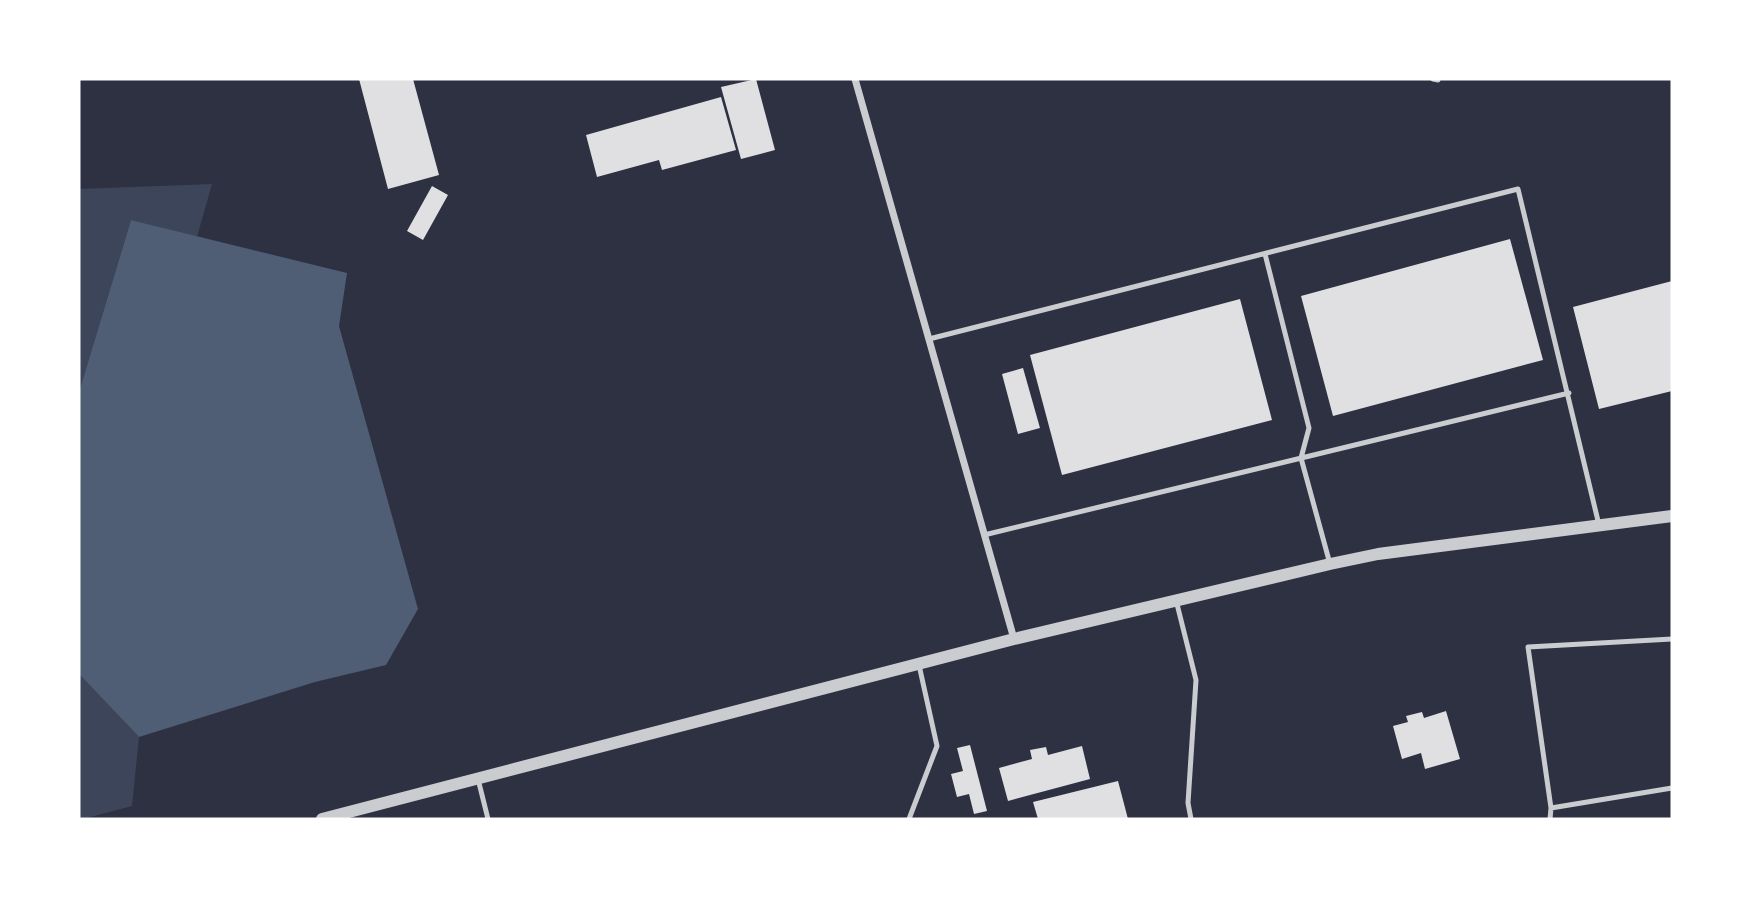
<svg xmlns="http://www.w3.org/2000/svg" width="1751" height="898" font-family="'Varela Round',sans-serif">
<rect width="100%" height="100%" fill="#2d3142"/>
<path fill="#3c4559" d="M212,184L197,237L131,220L79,392V189Z
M79,674L139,737L132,806L83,819H79Z"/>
<path fill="#4f5d75" d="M131,220L347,273L339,326L418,609L386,665L315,682L139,737L79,674V392Z"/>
<path fill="#e0e0e3" d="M359,79H413L439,175L388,189Z
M756,79L775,150L741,159L721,87Z
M721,97L736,150L662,170L659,160L597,177L586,135Z
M432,186L448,195L423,240L407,231Z
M1510,239L1543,360L1333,416L1301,296Z
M1672,281V391L1599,409L1573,307Z
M1240,299L1272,420L1062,475L1030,355Z
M1023,368L1040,428L1018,434L1002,374Z
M1446,711L1460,759L1425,769L1421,753L1402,759L1393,726L1408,722L1406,716L1422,712L1424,718Z
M970,745L987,811L974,814L969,794L957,797L951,774L963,771L957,748Z
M1082,746L1090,779L1008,801L999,768L1032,759L1030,750L1046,747L1048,755Z
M1118,781L1128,819H1038L1033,802Z"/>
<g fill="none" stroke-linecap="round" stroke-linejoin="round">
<path stroke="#caccd0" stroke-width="5" d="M1433,79L1438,80
M1265,254L1309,428L1301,458L1330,564
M929,339L1518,189L1599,525
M984,535L1569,393
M1176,600L1196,680L1188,803L1191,819
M478,779L488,819
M1551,808L1672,788
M909,819L937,746L919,665
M1550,819L1551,808L1528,647L1672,639"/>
<path stroke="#caccd0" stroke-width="7" d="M855,79L1014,639"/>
<path stroke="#caccd0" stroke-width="12" d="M322,819L1014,639L1330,564L1378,554L1672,516"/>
</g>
<rect width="1751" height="898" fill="none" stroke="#ffffff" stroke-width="161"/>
</svg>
